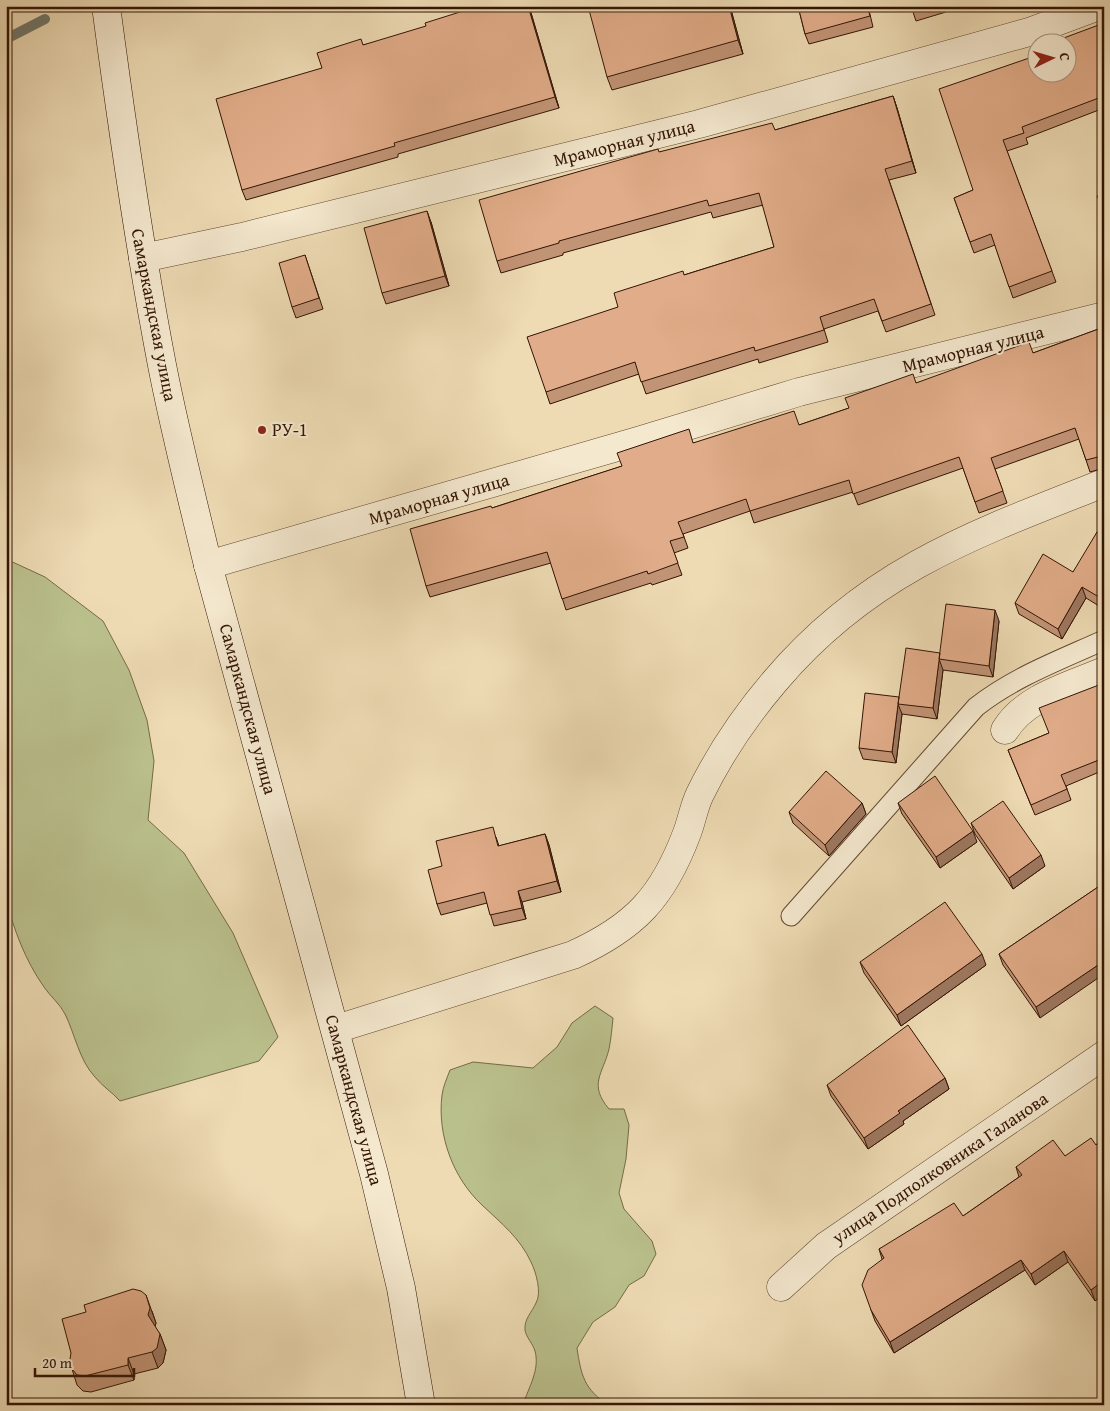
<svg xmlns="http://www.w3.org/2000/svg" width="1110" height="1411" font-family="'Gentium Book Plus',serif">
<rect width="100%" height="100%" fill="#eedbb4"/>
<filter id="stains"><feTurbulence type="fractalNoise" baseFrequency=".004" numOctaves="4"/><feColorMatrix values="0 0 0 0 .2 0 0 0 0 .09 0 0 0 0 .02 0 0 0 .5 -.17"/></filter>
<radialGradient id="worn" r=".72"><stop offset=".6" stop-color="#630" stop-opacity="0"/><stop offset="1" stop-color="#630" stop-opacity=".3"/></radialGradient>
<path fill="#bac08c" stroke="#766a48" d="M6,559L45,577L103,621L129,670L147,720L154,761L148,820L184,853L233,933L278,1037L259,1061L120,1101C112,1092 102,1086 95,1077C79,1060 75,1034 65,1014C60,1004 50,996 44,987C25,960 14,930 6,899Z
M595,1006L613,1018C612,1028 611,1039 609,1049C603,1074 588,1084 609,1109H624L629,1125L626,1159L619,1193L624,1209L652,1241L656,1254L644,1276L629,1285L615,1307L593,1322L577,1348C581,1375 584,1389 608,1405H523C529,1386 540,1370 535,1351C533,1344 526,1337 525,1330C524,1319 532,1312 536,1303C542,1293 536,1272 531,1262C520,1238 501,1223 482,1205C453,1178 437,1135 442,1095C443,1087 447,1078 450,1070L473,1062L533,1068L557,1047L572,1023Z"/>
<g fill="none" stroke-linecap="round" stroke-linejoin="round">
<path stroke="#70786b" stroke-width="10" d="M6,39L45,19"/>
<defs>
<path id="lane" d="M791,916L976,707C1014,677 1060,660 1104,640"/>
<path id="street" d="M143,258L242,237L699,124L1029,32L1099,6
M208,565L638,441L799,392L1104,316
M1005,730C1025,697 1070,686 1104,671
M336,1029L573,955C635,927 663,897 687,833C692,820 694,806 700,794C720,753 746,715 775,681C868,571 974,534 1104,483
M781,1287L826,1246L1104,1055"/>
<path id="secondary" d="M106,6C122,126 139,246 162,365C175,432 192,498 208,565L374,1174L401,1288L421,1405"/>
</defs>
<use href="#lane" stroke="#624630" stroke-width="21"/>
<use href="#street" stroke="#624630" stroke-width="29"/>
<use href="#secondary" stroke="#331404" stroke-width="29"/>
<use href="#lane" stroke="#f4e8ce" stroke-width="19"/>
<use href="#street" stroke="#f4e8ce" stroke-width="28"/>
<use href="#secondary" stroke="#f4e8ce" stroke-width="28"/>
</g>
<path fill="#c29476" stroke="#331404" d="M529,6L559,108L398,154V157L246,200L242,190L322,68L363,45Z
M730,6L743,54L612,90L607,77Z
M798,6H868L873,27L809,44L805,34Z
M911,6H944L946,12L916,21Z
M1104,23V108L1026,138L1028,144L1007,151L1056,282L1013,298L995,245L974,253L954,198L973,190L1038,72Z
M893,96L897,108L916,173L889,180L935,315L886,332L878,311L824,329L828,342L759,363L758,359L646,394L639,374L550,404L546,392L618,307L684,275L774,247L763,205L713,218L711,212L563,253V255L501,273L497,261L660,152L775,130Z
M431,222L449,286L386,304L382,293Z
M305,255L323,309L296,318L292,307Z
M1104,327V468L1090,472L1079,439L995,469L1007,503L979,513L963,468L858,505L853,492L754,523L750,511L683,534L688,548L674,553L682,575L652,585L651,583L566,610L551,563L430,597L426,586L492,508L694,443L799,425L849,408L916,383L1033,353Z
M1104,535V609L1086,598L1062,639L1019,614L1015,603L1073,572Z
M999,621L993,677L943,670L937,719L902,714L896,763L863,759L859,748L899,697L940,653Z
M1104,683V770L1066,786L1071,800L1035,815L1008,750L1049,733Z
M862,803L866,814L829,856L793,823L789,812Z
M898,803L977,842L940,868L902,814Z
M971,823L1045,866L1013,889L975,834Z
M545,834L549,845L561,892L522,902L526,919L494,926L487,903L441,915L437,904L442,866L496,837L499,846Z
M1104,883L1040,1018L1003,965L999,954Z
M860,962L986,965L901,1026L864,973Z
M945,1078L949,1089L903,1121L904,1124L868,1149L831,1096L827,1085Z
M1104,1139V1294L1095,1301L1068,1262L1035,1285L1025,1270L894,1353L875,1321L871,1310L882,1259L879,1249L963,1216L1019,1177L1016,1167L1065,1156L1096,1145Z
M152,1311L156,1323L155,1327L160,1334L166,1350L163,1363L158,1368L134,1374V1380L91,1392L83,1391L77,1385L72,1369Z"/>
<path fill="#9e7860" stroke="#331404" d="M528,6H529L559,108L555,97Z
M729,6H730L743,54L738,40Z
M893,96L897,108L916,173L912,161Z
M427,211L431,222L449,286L445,276Z
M1082,587L1086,598L1062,639L1058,629Z
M995,610L999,621L993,677L989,666Z
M939,659L943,670L937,719L933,708Z
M898,704L902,714L896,763L892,752Z
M862,803L866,814L829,856L825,845Z
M973,831L977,842L940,868L936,857Z
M545,834L549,845L561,892L557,881Z
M1041,855L1045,866L1013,889L1009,878Z
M518,891L522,902L526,919L522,908Z
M982,954L986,965L901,1026L897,1015Z
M1104,961V974L1040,1018L1036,1007Z
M945,1078L949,1089L903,1121L904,1124L868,1149L864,1138L898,1111Z
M1064,1251L1068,1262L1035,1285L1031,1274Z
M1021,1260L1025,1270L894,1353L890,1342Z
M1104,1280V1294L1095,1301L1091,1290Z
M146,1295L156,1323L153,1331L148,1315Z
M160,1334L166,1350L163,1363L158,1368L152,1352Z
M128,1358L134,1374V1380L128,1365Z"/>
<path fill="#e1ac89" stroke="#331404" d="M479,6H528L555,97L394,143L395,146L242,190L216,99L322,68L317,53L361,39L363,45L426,26L425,23Z
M588,6H729L738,40L607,77Z
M798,6H867L870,16L805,34Z
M911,6H925L912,10Z
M1104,23V96L1022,127L1024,133L1003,140L1052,271L1009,287L991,234L970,242L954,198L973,190L939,89L1038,55V72H1068V42H1053Z
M893,96L912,161L885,169L931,304L882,321L874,299L820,317L824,330L755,351L754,347L641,382L635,362L546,392L527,337L618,307L614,293L683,271L684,275L774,247L759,193L709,206L707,200L559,241V243L497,261L479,200L658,149L659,152L772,123L775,130Z
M1104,193V212L1097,196Z
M427,211L445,276L382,293L364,228Z
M305,255L319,298L292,307L279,263Z
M1104,327V458L1102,456L1086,460L1075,428L991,458L1003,491L975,502L959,457L853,494L849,480L750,511L746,499L678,522L684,537L670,541L678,563L648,574L647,571L562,599L547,552L426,586L410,529L491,506L492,508L622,466L617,453L689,429L693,443L794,411L799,425L849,408L845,398L913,374L916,383L1029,342L1033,353Z
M1097,532L1104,535V600L1082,587L1058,629L1015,603L1043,554L1073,572Z
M946,604L995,610L989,666L939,659Z
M906,648L940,653L933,708L898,704Z
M1104,683V758L1061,775L1067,789L1031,805L1008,750L1049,733L1039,708Z
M865,693L899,697L892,752L859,748Z
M826,771L862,803L825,845L789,812Z
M935,776L973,831L936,857L898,803Z
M1003,801L1041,855L1009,878L971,823Z
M493,827L498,846L545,834L557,881L518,891L522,908L490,915L484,892L437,904L428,870L442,866L436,841Z
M1104,883V961L1036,1007L999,954Z
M945,902L982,954L897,1015L860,962Z
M908,1025L945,1078L898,1111L900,1113L864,1138L827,1085Z
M1091,1138L1096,1145L1104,1139V1280L1091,1290L1064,1251L1031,1274L1021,1260L890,1342L871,1310L862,1285L868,1270L884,1258L879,1249L954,1203L963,1216L1022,1175L1016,1167L1053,1140L1065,1156Z
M133,1289L141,1291L146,1295L150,1308L148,1315L160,1334L157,1348L152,1352L128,1358V1365L85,1376L77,1375L72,1369L70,1359L71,1353L62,1319L86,1312L84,1305Z"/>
<circle fill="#8f2418" stroke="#f4e8ce" stroke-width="2" cx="262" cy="430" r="5"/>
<g text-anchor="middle" stroke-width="4" stroke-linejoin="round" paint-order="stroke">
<g font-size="18" fill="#331404" stroke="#f4e8ce">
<text transform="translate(624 143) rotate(-14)" y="6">Мраморная улица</text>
<text transform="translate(154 315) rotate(79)" y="6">Самаркандская улица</text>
<text transform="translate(973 349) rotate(-14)" y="6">Мраморная улица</text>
<text transform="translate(439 499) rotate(-16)" y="6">Мраморная улица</text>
<text transform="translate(248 709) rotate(75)" y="6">Самаркандская улица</text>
<text transform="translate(354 1100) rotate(75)" y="6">Самаркандская улица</text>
<text transform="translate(940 1168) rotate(-34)" y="6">улица Подполковника Галанова</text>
</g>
<g font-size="18" fill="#331404" stroke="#f4e8ce" text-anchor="start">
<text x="272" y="436">РУ-1</text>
</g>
</g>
<rect width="1110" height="1411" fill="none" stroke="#eedbb4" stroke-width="25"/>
<rect x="8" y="8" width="1095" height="1396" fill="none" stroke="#331404" stroke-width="2.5"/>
<rect x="12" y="12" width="1085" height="1386" fill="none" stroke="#331404"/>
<g transform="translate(1052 58) rotate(85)"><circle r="24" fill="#f4e8ce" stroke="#a7937d"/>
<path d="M0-4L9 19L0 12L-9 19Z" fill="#8f2418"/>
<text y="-8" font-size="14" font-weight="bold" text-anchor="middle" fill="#331404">С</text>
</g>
<path d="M35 1368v8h99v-8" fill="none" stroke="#331404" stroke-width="2.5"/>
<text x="42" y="1368" font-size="15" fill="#331404" stroke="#f4e8ce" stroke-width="4" paint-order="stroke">20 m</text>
<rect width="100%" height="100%" filter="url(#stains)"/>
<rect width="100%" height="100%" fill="url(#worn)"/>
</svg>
